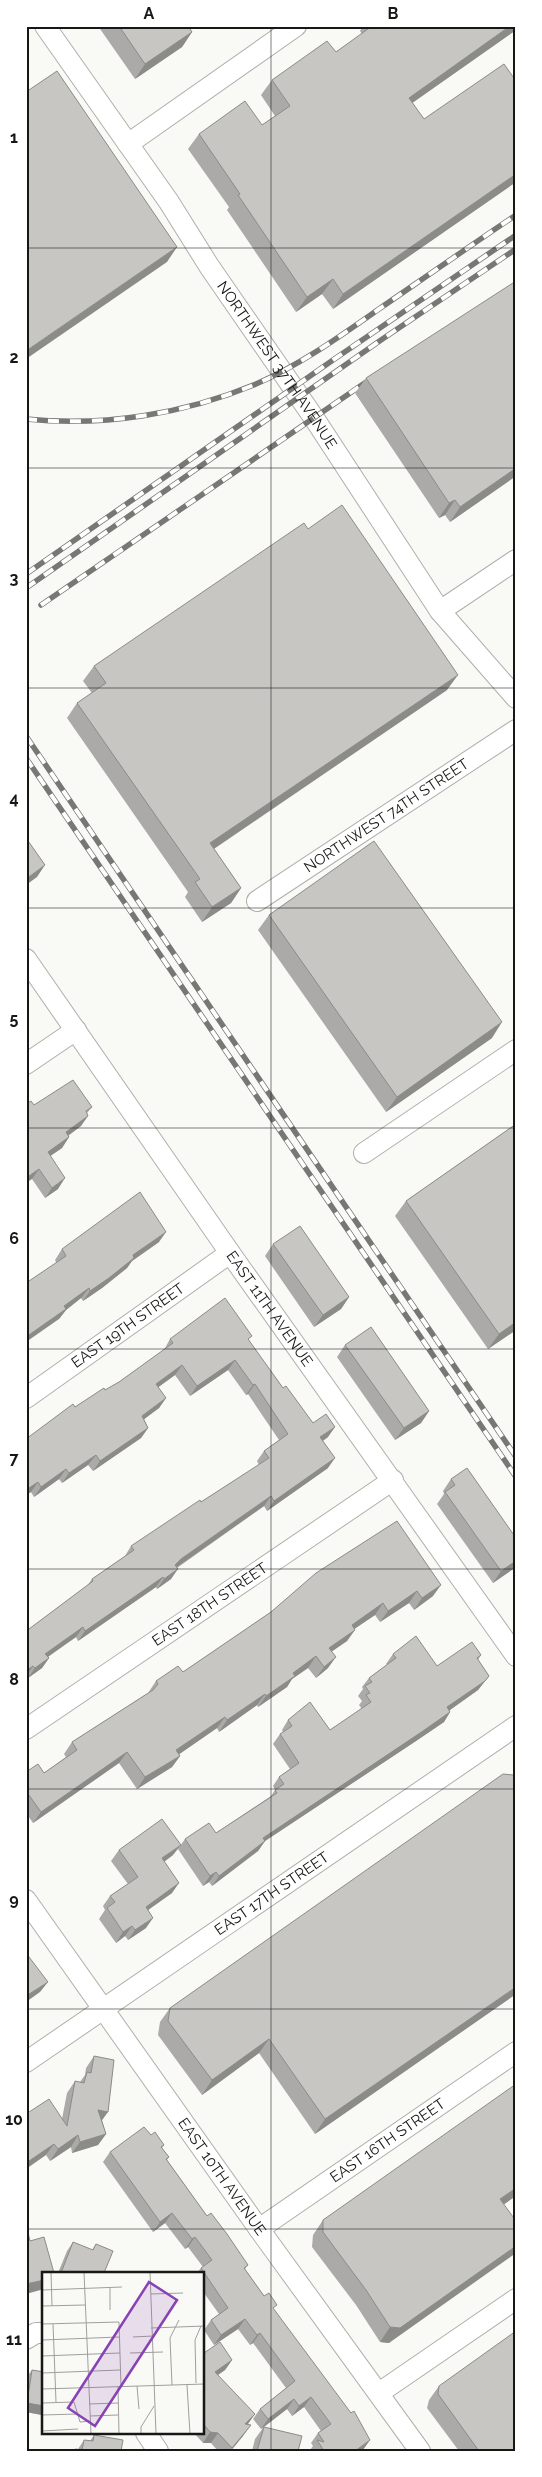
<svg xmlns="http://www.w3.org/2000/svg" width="542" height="2477" font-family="Raleway,sans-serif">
<rect width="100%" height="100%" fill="#f9f9f5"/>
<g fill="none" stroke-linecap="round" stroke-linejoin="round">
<defs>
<g id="minor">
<path id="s1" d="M45,26L169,202L209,266L314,418L440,611L516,698"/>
<path d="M128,144L296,26"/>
<path d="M440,611L516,560"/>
<path id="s2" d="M257,901L516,730"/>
<path id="s3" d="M26,959L230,1253L516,1656"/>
<path d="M26,1064L76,1030"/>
<path d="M364,1153L516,1050"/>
<path id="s4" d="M26,1398L230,1253"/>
<path id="s5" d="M26,1729L393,1480"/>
<path id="s6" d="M26,1900L259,2229L420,2451"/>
<path id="s7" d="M26,2062L516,1726"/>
<path id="s8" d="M259,2229L516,2052"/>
<path d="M26,2339L36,2333H44"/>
<path d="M379,2393L516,2299"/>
<path d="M146,2433L158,2451"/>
</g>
</defs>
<use href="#minor" stroke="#afafab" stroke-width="22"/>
<use href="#minor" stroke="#fff" stroke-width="20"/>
<defs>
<path id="rail" d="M26,419C104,427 184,414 256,384C300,365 339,337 379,309C424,278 470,246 516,215
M26,574L333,360L516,235
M26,588L381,340L516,249
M41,605L372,378
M26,736L516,1457
M26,758L516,1477"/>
</defs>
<use href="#rail" stroke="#777774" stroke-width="5.5"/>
<use href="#rail" stroke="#fff" stroke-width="4" stroke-dasharray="11" stroke-linecap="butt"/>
</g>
<path fill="#abaaa8" d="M98,26H188L192,32L182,47L135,79Z
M363,26H516V30L412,103L424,119L516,81V182L333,309L322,294L296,312L227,210L229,207L188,149L199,134L262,125L275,116L261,95L272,80L336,52L362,34L360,31Z
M366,378L516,476L450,522L445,515L439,518L355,393Z
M308,529L447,690L214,849L241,888L231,903L202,922L185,897L188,892L67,718L77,703L92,693L83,681L94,666Z
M269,915L492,1038L386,1112L258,930Z
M34,1105L92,1107L87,1113L81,1126L68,1136L69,1137L62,1148L50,1156L58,1189L45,1198L32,1179Z
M516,1124V1330L488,1349L395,1216L406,1201Z
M159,1242L132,1261L127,1268L102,1288L83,1301L81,1298L66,1310L59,1319L56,1262L55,1260L62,1249Z
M273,1244L349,1297L341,1309L314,1327L265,1256Z
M170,1339L249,1341L283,1388L313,1423L328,1437L323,1441L328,1468L267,1511L264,1506L177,1568L171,1579L157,1589L156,1587L78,1641L76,1637L52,1653L48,1657L49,1658L42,1668L28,1678L26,1676L29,1629L87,1586L92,1579L125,1556L131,1546L259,1465L257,1461L264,1451L279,1440L248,1394L246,1395L228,1370L190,1396L175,1375L158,1387L166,1398L159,1408L144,1419L148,1428L141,1438L93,1471L88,1465L62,1483L59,1479L34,1497L31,1492L26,1495V1439L75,1407L119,1382L164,1350Z
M345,1345L429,1411L421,1423L395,1440L337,1357Z
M451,1479L516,1538V1567L493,1583L437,1504L444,1494L443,1491Z
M397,1521L433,1596L414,1610L409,1603L380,1622L375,1615L354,1629L347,1641L332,1651L328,1668L316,1678L308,1668L292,1679L287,1687L258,1707L257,1705L219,1732L217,1728L179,1754L180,1756L172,1767L137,1789L119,1763L33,1823L26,1813V1772L44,1773L66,1757L64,1754L72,1742L148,1693L156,1681L183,1672L271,1612Z
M393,1654L437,1666L481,1655L478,1660L489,1676L478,1690L450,1710V1712L444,1722L416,1741L265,1841L258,1851L212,1886L209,1882L203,1886L178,1849L185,1839L216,1833L271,1796L275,1790L273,1786L279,1777L290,1769L273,1744L280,1734L283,1732L282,1730L288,1720L330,1730L362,1709L359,1705L362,1701L358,1696L363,1689L362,1687L369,1678L387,1665L386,1664Z
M119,1850L173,1855L164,1862L172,1893L148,1910L146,1928L128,1940L125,1936L116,1943L99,1919L105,1910L103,1906L110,1896L128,1884L111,1861Z
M516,1994L315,2134L259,2053L202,2095L158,2035L160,2022L170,2008Z
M94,2056L102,2120L106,2134L98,2145L72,2153L71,2147L50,2161L46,2155L62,2119L67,2093L75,2081L80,2082L85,2075L86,2068Z
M151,2135L164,2145L162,2148L169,2157L167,2160L207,2216L248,2265L245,2269L274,2310L363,2450L362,2451H310V2450L313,2446L311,2443L318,2433L321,2431L304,2407L292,2416L287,2409L264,2427L298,2451H252L255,2439L263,2428L261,2429L253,2419L260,2409L286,2388L253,2343L250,2345L238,2329L214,2345L204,2330L211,2320L219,2314L204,2293V2273H197L201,2268L203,2267L188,2247L185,2249L165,2223L153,2232L103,2162L110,2152Z
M504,2204L389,2343L380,2342L356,2305L312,2247L313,2235L323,2220Z
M73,2242L92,2250L96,2244L104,2273H58L67,2251Z
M204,2353L232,2360L225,2370L218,2375L248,2425L243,2436L231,2451H218L211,2443H203L194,2433H204Z
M32,2370L44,2372V2413L42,2415L26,2412V2378Z
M439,2386L516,2451H459L427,2408L429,2400Z
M94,2435L121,2451H74L75,2449H78L84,2440L90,2441Z"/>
<path fill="#8b8b88" d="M510,26H516V30L398,113L409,98Z
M192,32L182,47L135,79L145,64Z
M516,174V182L333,309L343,294Z
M177,247L167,262L26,359V351Z
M333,279L322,294L296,312L307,297Z
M516,468V476L450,522L460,507Z
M455,500L445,515L439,518L449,503Z
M458,675L447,690L200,858L210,843Z
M45,865L37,877L26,885V879Z
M241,888L231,903L202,922L212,907Z
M502,1022L492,1038L386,1112L397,1097Z
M88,1116L81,1126L58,1143L66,1132Z
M69,1137L62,1148L40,1163L48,1152Z
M39,1169L32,1179L26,1183V1178Z
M65,1178L58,1189L45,1198L52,1188Z
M166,1232L159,1242L132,1261L127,1268L102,1288L83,1301L90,1291L133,1255Z
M89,1288L81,1298L66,1310L59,1319L26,1342V1337L64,1306Z
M349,1297L341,1309L314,1327L323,1315Z
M516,1322V1330L488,1349L499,1334Z
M235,1360L228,1370L190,1396L197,1386Z
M182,1365L175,1375L149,1394L156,1384Z
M255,1384L248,1394L246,1395L253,1385Z
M166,1398L159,1408L135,1426L142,1416Z
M429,1411L421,1423L395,1440L404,1428Z
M335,1427L328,1437L313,1447L320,1437Z
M148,1428L141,1438L93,1471L100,1461Z
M96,1455L88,1465L62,1483L69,1473Z
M335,1458L328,1468L267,1511L274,1501Z
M66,1469L59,1479L34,1497L41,1487Z
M38,1482L31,1492L26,1495V1490Z
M271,1496L264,1506L174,1569L175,1565L181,1559Z
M516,1561V1567L493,1583L501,1571Z
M178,1569L171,1579L157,1589L164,1579Z
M163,1577L156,1587L78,1641L85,1631Z
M441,1585L433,1596L414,1610L422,1598Z
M417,1591L409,1603L380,1622L388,1611Z
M383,1603L375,1615L344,1636L352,1625Z
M83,1627L76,1637L38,1664L45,1654Z
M355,1630L347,1641L321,1659L329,1648Z
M316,1656L308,1668L292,1679L287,1687L258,1707L266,1696L293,1673Z
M336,1657L328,1668L316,1678L324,1667Z
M49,1658L42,1668L28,1678L35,1668Z
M33,1666L26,1676V1671Z
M489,1676L478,1690L440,1717L447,1707Z
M265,1694L257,1705L219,1732L227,1720Z
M450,1712L444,1722L416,1741L256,1847L263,1838Z
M225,1717L217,1728L168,1762L176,1750Z
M127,1752L119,1763L33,1823L41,1812Z
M180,1756L172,1767L137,1789L145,1777Z
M265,1841L258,1851L212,1886L219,1876Z
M181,1845L173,1855L154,1869L162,1858Z
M216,1872L209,1882L203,1886L210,1876Z
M179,1883L172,1893L138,1917L146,1907Z
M153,1918L146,1928L128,1940L135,1930Z
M132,1926L125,1936L116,1943L123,1932Z
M48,1982L40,1992L26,2002V1996Z
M516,1987V1994L315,2134L325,2119Z
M269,2039L259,2053L202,2095L212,2080Z
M98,2110L108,2112L100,2123Z
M106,2134L98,2145L72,2153L80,2142Z
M78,2135L71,2147L50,2161L58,2149Z
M54,2144L46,2155L26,2169V2163Z
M516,2188V2196L490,2214L500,2199Z
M172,2213L165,2223L153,2232L160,2222Z
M195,2237L188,2247L185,2249L192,2239Z
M516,2246V2253L389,2343L380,2342L390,2327Z
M44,2280V2289L26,2294V2284Z
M245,2319L238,2329L214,2345L221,2335Z
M260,2333L253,2343L250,2345L257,2335Z
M232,2360L225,2370L207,2382L215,2372Z
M311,2397L304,2407L292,2416L299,2406Z
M294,2399L287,2409L261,2429L268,2419Z
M27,2403L44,2406V2413L42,2415L26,2412Z
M255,2414L248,2424H245Z
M251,2425L243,2436L230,2451L232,2448Z
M210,2432L218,2433L211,2443H203Z
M370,2440L363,2450L355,2451Z"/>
<path fill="#c7c6c3" stroke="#8b8b88" d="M119,26H188L192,32L145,64Z
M372,26H510L409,98L424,119L504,64L516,81V174L343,294L333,279L307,297L238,195L240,194L199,134L245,101L262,125L290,106L272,80L327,41L336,52Z
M57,71L177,247L26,351V92Z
M516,281V468L460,507L455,500L449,503L366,378Z
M342,505L458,675L210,843L241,888L212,907L195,882L200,879L77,703L106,683L94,666L304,523L308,529Z
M26,838L45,865L26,879Z
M374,841L502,1022L397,1097L269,915Z
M73,1080L92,1107L86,1111L88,1116L66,1132L69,1137L48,1152L65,1178L52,1188L39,1169L26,1178V1104L31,1101L34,1105Z
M516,1124V1322L499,1334L406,1201Z
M140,1192L166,1232L133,1255L134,1258L109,1278L90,1291L89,1288L64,1306L66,1309L26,1337V1283L66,1256L62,1249Z
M300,1226L349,1297L323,1315L273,1244Z
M225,1298L252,1336L248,1339L283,1388L286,1386L313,1423L326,1414L335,1427L320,1437L335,1458L274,1501L271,1496L181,1559L175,1565L178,1569L164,1579L163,1577L85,1631L83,1627L45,1654L49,1658L35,1668L33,1666L26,1671V1625L29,1629L93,1581L92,1579L134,1550L131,1546L200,1500L201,1502L269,1458L264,1451L288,1434L255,1384L253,1385L235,1360L197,1386L182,1365L156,1384L166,1398L142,1416L148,1428L100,1461L96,1455L69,1473L66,1469L41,1487L38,1482L26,1490V1439L73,1404L75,1407L104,1388L105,1390L119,1382L173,1343L170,1339Z
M371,1327L429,1411L404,1428L345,1345Z
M467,1468L516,1538V1561L501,1571L445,1492L455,1485L451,1479Z
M397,1521L441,1585L422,1598L417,1591L388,1611L383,1603L352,1625L355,1630L329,1648L336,1657L324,1667L316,1656L293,1673L295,1676L266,1696L265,1694L227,1720L225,1717L176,1750L180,1756L145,1777L127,1752L41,1812L26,1791V1772L38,1764L44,1773L77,1750L72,1742L153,1690L158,1684L156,1681L178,1666L183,1672L271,1612L316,1573Z
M416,1636L437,1666L472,1642L481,1655L477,1658L489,1676L485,1681L447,1707L450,1712L423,1731L263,1838L265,1841L219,1876L216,1872L210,1876L185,1839L209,1823L216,1833L277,1793L275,1790L284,1784L279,1777L299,1763L280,1734L292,1726L288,1720L310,1702L330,1730L371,1702L366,1695L370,1693L365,1686L372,1682L369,1678L396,1658L393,1654Z
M503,1774L513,1775L516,1778V1987L325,2119L269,2039L212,2080L168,2021L170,2008Z
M162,1819L181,1845L162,1858L179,1883L146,1907L153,1918L135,1930L132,1926L123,1932L107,1908L115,1902L110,1896L138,1877L119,1850Z
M26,1953L48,1982L26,1996Z
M94,2056L114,2060L108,2112L98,2110L106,2134L80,2142L78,2135L58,2149L54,2144L26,2163V2114L49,2099L67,2126L75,2081L84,2083L87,2072L91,2073Z
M516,2084V2188L500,2199L516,2221V2246L400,2328L390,2327L366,2290L323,2232V2220Z
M144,2127L151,2135L155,2132L164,2145L161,2147L169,2157L166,2159L207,2216L211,2213L227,2234L248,2265L244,2268L264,2296L269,2293L277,2305L273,2308L351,2413L354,2411L370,2440L355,2451H324L317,2440L324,2442L318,2433L331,2424L311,2397L299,2406L294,2399L268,2419L260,2409L295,2381L260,2333L257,2335L245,2319L221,2335L211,2320L228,2308L201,2268L212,2260L195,2237L192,2239L172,2213L160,2222L110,2152Z
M26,2225L30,2241L44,2237L54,2273H44V2280L26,2284Z
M73,2242L93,2250L96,2244L113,2251L104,2273H61Z
M516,2331V2451H479L438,2394L439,2386Z
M220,2342L232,2360L215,2372L255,2414L245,2424L251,2425L232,2448L218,2433L210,2432L204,2425V2353Z
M32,2370L44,2372V2406L27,2403Z
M264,2427L302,2436L298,2451H257Z
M94,2435L123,2440L121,2451H75V2449L82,2450L84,2440L93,2441Z"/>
<path fill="none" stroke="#171715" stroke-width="1" stroke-opacity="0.55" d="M271,26V2451M26,248H516M26,468H516M26,688H516M26,908H516M26,1128H516M26,1349H516M26,1569H516M26,1789H516M26,2009H516M26,2229H516"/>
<g text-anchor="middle" stroke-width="5" stroke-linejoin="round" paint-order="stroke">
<g font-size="15" fill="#171715" stroke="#fff">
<text dy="5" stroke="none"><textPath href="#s1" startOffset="411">NORTHWEST 37TH AVENUE</textPath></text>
<text dy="5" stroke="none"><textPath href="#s2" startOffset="155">NORTHWEST 74TH STREET</textPath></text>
<text dy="5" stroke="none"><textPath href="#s3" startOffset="426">EAST 11TH AVENUE</textPath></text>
<text dy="5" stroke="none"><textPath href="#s4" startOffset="125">EAST 19TH STREET</textPath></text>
<text dy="5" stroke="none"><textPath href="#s5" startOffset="222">EAST 18TH STREET</textPath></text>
<text dy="5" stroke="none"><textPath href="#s7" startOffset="298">EAST 17TH STREET</textPath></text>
<text dy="5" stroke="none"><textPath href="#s8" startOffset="156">EAST 16TH STREET</textPath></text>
<text dy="5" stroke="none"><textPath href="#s6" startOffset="339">EAST 10TH AVENUE</textPath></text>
</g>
</g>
<g transform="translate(42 2272)">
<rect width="162" height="162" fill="#f9f9f5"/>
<path fill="none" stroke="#9f9f9b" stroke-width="1" d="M9,0L10,34M42,0L49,162M108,0L114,162M68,15V38M0,18L80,15M109,22L141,21M0,34L43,33M0,52L77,50L79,115M11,52L14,130M109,56L163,54M91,65L111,64M0,68L77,65M88,81L121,80M0,84L78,81M0,101L78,98M154,111L153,68L159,54M130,113L128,66L137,48M145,113L148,162M95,114L97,137M76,115L77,162M0,117L163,112M0,131L32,130L38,150L48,149M47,132L76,131M0,143L35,142M48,144L76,143M0,159L36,157M99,162V155L112,134"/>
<path fill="#8942b5" fill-opacity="0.15" stroke="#8942b5" stroke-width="2.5" d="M107,10L135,28L53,154L26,136Z"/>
<rect width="162" height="162" fill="none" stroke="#171715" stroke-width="2.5"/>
</g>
<rect width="542" height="2477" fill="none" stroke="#ffffff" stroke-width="55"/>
<rect x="28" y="28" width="486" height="2422" fill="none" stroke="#171715" stroke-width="2"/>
<g font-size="16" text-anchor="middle" font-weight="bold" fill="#171715">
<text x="149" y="19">A</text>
<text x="393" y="19">B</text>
<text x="14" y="143">1</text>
<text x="14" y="363">2</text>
<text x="14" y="584">3</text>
<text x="14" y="804">4</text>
<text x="14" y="1024">5</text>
<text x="14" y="1244">6</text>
<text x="14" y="1464">7</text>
<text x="14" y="1685">8</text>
<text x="14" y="1905">9</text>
<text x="14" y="2125">10</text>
<text x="14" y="2345">11</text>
</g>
</svg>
